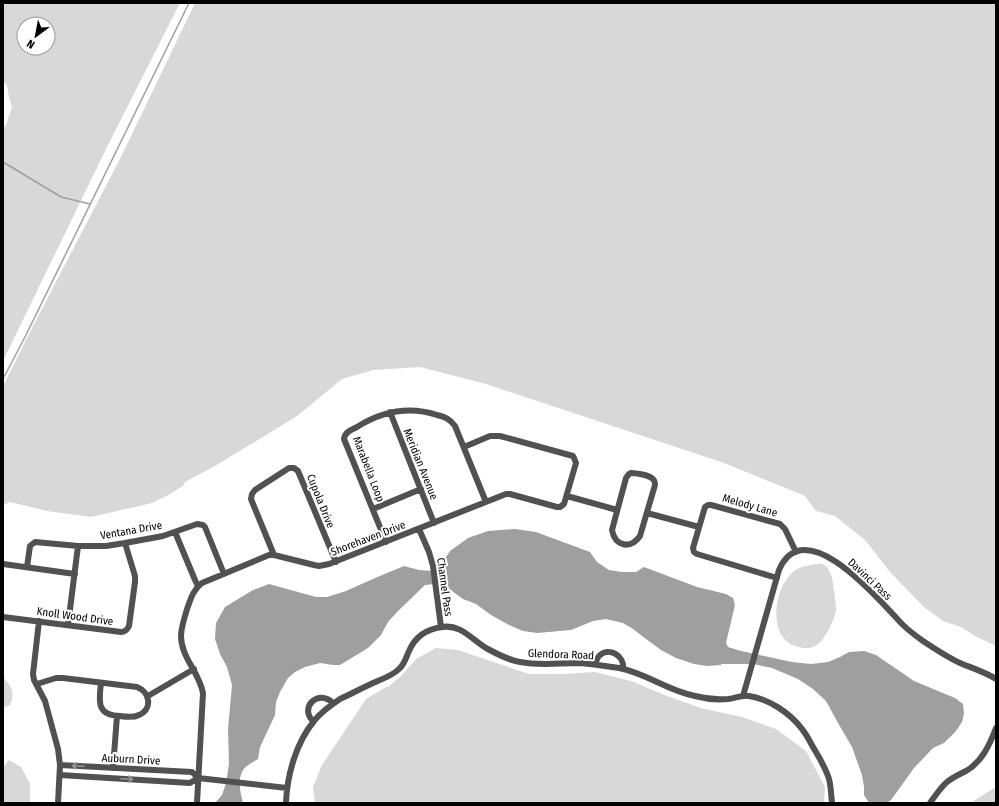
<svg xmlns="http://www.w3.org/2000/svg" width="999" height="806" font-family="'Fira Sans Condensed',sans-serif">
<rect width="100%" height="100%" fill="#fff"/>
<path fill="#d8d8d8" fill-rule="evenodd" d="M3,3H180L106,149L3,361V128L6,125L12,107L9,97L7,86L3,81ZM24,24H48V48H24Z
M195,3H996V646L975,636L961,627L943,621L924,607L890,572L865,540L835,516L816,511L805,496L724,463L486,384L420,367L373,370L342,379L297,416L215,466L185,482L184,485L170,494L152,503L91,517L47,511L10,502L5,504L3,508V386L32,328L121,157Z
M816,564C818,564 820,563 822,564C825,564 829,570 830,572C833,578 836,602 836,609C836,615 832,623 829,629C821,644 814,652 795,646C767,636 774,588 793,572C799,567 808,565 816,564Z
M436,648L458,650L529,674H563L595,672L631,681L667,696L701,708L742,717L776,729L806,751L825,787L824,803H315L313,787L322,765L366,699L386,687H388L402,675L416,659Z
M3,677C12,686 15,694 10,705L3,708Z
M9,760L21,767L30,784V803H3V767Z
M996,787V803H972L975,800Z"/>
<path fill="#9f9f9f" d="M515,529L536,532L590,552L597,562L609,570L622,572H636L644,567L697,587L726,594L733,598L735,605L726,643L728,647L741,651L792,662L811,664L828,662L840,657L849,652L864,651L876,655L914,681L955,698L963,704L964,714L962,722L956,731L944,743L933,748L914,768L891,800L887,803H869L864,795V787L862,775L852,747L838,723L826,701L813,689L798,679L772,668L753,664H721V665L707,666L694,664L676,658L661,650L646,639L633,629L623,623L606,619L593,621L571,630L537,633L523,631L509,625L491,615L476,604L463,599L456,594L446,586L435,584L425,585L397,612L388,622L381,635L368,648L340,665H333L320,663L305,667L295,672L288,678L280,692L276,702L275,715L260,747L258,759C255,761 251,763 247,766C236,774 240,792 243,803H215L222,795L226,783L229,764L228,729L232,685L227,667L220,654L215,639L216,623L225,607L253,590L269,584L316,597H327L346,591L375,578L404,566L419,570L433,571L442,563L450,551L468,538L488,531Z"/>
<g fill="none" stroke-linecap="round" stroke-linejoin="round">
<path stroke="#9f9f9f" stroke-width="1.5" d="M3,162L61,197L90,204
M3,379L26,335L189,3"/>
<path stroke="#515151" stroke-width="6" d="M390,412L434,523
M631,473C636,473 649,475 653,479C655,481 655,482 655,485L640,536C630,550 615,546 612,530L626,478L629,474Z
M567,496L617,510
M373,509L421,489
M647,513L699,527
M419,529L429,552L433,566L441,627
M175,532L195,580L198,586
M386,542L344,439C345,432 351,430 357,427C381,412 409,406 437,415C445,417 450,419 455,426L486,502
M274,555L251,499L252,494L255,490L289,468H294L298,471L336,562
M3,564L75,574
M27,567L30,546L35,542L78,546H106L125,543L163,536L197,524L203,525L205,527L224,574
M777,578L697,554L694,552L693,548L705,507L708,505H711L780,524L785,529L796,552
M3,617L121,632C125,632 127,630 129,626L135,582V576L125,543
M39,621L33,674L34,680L45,701L58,749L60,765L58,803
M68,625L78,546
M595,664C596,662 597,658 599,656C609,646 625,656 623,669
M37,684L56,678H63L137,687C150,692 153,709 139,715C133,718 126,717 120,716C96,715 99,701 101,683
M148,696L194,669
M743,696L779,570C805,510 881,602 902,624C908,630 916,636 923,641C935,649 947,657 960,663C972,668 985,672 996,679
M313,721C299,708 318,688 333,703
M60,765L192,772L198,778L287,788
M113,768L117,716
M60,775L190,783L198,778
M197,803L203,693C199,672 181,657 181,636C181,627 185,617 187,609C191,598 193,590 202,583L269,555H274L314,565L319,566L329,564L506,494H510L557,507H560L564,504L576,463L574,458L573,456L500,436H490L464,447
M286,803C287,775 296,743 314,721C321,712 331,705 340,699C351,694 362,688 373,683C382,679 392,676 399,669C405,664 406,657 409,651C415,637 427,629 442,627C461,624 471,639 486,648C497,654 508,660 520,662C540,666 559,663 580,663C593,664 606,666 619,668C646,673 668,691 695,696C706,699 717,700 728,699C735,698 742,695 749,696C769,699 790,713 802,729C807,735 811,744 816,752C821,761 826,769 829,779C831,786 831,795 832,803
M930,803C935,796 941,787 947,782C953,777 960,774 966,771C982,762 990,744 996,728"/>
</g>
<defs><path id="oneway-shaft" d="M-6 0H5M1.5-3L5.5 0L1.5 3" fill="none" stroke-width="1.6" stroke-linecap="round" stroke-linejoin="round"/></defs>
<g stroke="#979797">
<use href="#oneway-shaft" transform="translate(78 766) rotate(-177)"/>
<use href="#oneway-shaft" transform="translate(127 779) rotate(3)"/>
</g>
<g text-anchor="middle" stroke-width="4" stroke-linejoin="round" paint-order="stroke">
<g font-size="11" fill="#000" stroke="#fff">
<text transform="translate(421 464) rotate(68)" y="4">Meridian Avenue</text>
<text transform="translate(369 469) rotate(69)" y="4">Marabella Loop</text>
<text transform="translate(321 501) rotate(68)" y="4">Cupola Drive</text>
<text transform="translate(750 505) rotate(16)" y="4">Melody Lane</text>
<text transform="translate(131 530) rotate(-10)" y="4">Ventana Drive</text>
<text transform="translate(368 538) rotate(-21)" y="4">Shorehaven Drive</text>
<text transform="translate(870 579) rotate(43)" y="4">Davinci Pass</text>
<text transform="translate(445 587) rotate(82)" y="4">Channel Pass</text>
<text transform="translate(75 616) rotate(8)" y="4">Knoll Wood Drive</text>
<text transform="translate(561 654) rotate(2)" y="4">Glendora Road</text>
<text transform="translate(131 759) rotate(3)" y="4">Auburn Drive</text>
</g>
</g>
<rect width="999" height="806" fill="none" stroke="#000000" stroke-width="8"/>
<g transform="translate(36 36) rotate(212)"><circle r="19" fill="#ffffff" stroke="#999999"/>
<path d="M0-3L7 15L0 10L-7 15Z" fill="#000000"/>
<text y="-6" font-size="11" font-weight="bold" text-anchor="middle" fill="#000000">N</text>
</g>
</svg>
